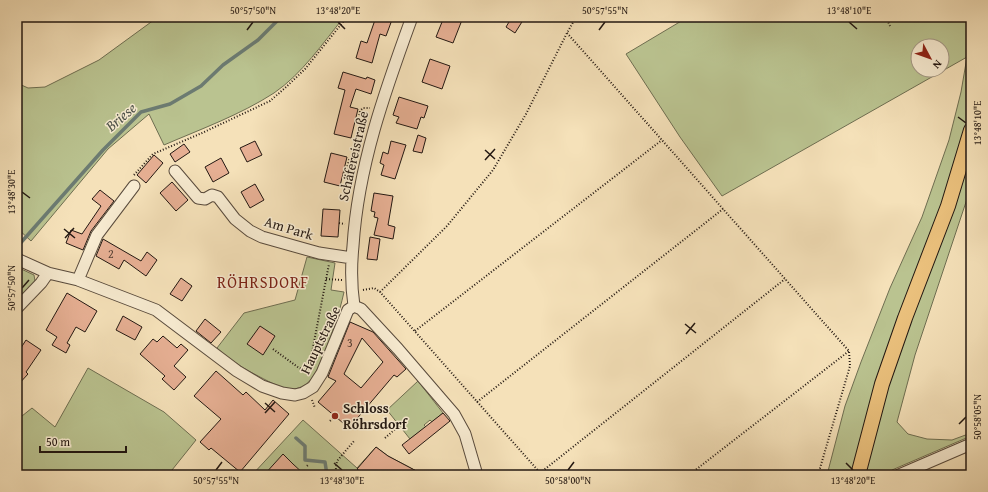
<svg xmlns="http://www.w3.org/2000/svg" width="988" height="492" font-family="'Gentium Book Plus',serif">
<rect width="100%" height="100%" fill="#f5e1b9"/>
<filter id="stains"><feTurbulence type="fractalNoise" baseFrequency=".005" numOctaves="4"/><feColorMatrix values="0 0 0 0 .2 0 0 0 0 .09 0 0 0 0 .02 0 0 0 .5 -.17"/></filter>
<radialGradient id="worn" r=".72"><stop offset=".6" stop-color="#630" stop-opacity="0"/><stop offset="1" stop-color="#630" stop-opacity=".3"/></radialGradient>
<path fill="#bac390" stroke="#6e6e51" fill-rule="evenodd" d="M158,17H344C323,43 302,74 274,93C240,115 201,129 164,145L149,114L108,149L31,241L17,228V83L28,88L45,87L99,60Z
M688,17H971V187L915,355L897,422L908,434L927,439L952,440L971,433V436L892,470V475H888L887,471L879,475H827L845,406L861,362L890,288L922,217L949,140L961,92L967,57L722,196L680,137L626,54ZM918,46H942V70H918Z
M307,257L335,263L331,290L344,292C339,315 331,337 322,359C319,365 317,372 312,378C308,384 301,388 294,389C283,390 270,382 260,377C244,369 230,360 217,348L244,313L295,300Z
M17,267L34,275L35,281L30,289L17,303Z
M88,368L164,412L196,440L168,475H17V420L32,408L55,427Z
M418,381L443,413L432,422L430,420L424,425L426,427L410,439L387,410Z
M303,420L357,468L376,447L388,456L424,475H252Z"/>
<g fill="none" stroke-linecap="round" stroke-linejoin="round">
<path stroke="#6c7b72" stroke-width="3.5" d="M17,247L103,150L141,112L170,104L201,86L223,65L258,40L281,17
M296,438L305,446V460L325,462L327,475"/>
</g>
<path fill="#e6af93" stroke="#231812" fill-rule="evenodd" d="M376,17H393L386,36L380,34L372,63L356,58L361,41L367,43Z
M444,17H460L459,19L462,20L453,43L436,37Z
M512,17H525L515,33L506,27Z
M430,59L450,66L442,89L422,82Z
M343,72L366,79L367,77L375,80L371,94L356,89L350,107L358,109L351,138L334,134L345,90L338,88Z
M399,97L428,106L424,118L421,117L417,129L396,123L399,117L393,115Z
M418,135L426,138L422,153L413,151Z
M255,141L262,155L247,162L240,148Z
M391,141L406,145L395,179L381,175L384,165L380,163L383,152L388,154Z
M184,144L190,152L175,162L170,154Z
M331,153L347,157L340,186L324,182Z
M154,155L163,163L146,183L137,175Z
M221,158L229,173L213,182L205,167Z
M172,182L188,200L176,211L160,193Z
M255,184L264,200L250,208L241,192Z
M100,190L114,201L91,231L83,250L66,243L71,230L82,234L101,206L92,199Z
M374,193L393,196L388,225L395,227L393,239L374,235L378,218L374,217L375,212L371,211Z
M323,209L340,210L338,237L321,236Z
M370,237L380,239L377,260L367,259Z
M103,239L141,261L147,252L157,260L146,276L124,260L119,269L96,256Z
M181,278L192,286L182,301L170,294Z
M67,293L97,311L85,332L76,327L67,343L70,345L66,353L52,345L57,337L46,330Z
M123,316L142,327L135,340L116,330Z
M205,319L221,332L211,343L196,331Z
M350,322L373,332L406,369L397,377L394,375L349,428L318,402L336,381L328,377ZM362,338L383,362L361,388L344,374Z
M260,326L275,336L263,355L247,344Z
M163,336L177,348L181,344L188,350L174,366L186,377L174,390L162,379L165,376L140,354L153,339L157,342Z
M26,340L41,350L26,372L28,374L17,386V354Z
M216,371L243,395L246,392L265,410L273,400L289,414L240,472L211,448L209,450L200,442L221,419L194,396Z
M443,413L450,421L409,454L402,445Z
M376,447L388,456L424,475H365L357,469Z
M283,454L293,464L305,475H264Z"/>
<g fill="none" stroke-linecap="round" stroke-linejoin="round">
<defs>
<path id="minor" d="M175,171L198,198L205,199L212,195L218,197L235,219L250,231L262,237L319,253L352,258
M17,259L48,273L78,280L156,310L237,371L262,386L282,393L295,395L303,393L313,387L322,373L348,310L354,306L361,309L398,349L454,414L465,434L477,475
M78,280L97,235L134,186
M354,306C351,286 351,266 353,246C358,166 385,91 412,17
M17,308L41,283L48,273
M899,475L971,444"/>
<path id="major" d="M858,475L882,384L905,318L948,206L971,130"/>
</defs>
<use href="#minor" stroke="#584a3c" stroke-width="13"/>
<use href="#major" stroke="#231812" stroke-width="16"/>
<path stroke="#231812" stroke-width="2" stroke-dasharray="1 2" stroke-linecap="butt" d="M662,17L671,19L675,17
M886,17L890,26
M567,33L849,351L850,366L818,475
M354,123H358L360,111L363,108H370
M344,172L353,174
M346,172L349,160L352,158L356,159
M134,175L153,154L202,133L270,101L285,88L305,69L347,17
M339,223L345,224
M326,279L342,280
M363,290L374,288L380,292L542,475
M380,292L447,226L493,170L526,114L567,33L576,17
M415,331L662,140
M273,349L299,368L303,369L310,363L329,264
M312,400L315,408
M477,402L723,209
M330,421L335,416
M385,438L400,425
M307,466L309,464
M540,473L785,279
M335,475L337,461L354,441
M689,475L849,351"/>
<use href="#minor" stroke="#f8ecd2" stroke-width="11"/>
<use href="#major" stroke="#eac07c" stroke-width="14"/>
</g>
<path fill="none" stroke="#231812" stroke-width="1.5" d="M338,22L345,29M849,22L857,29M247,30L253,22M599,30L605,22M958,117L966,123M485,150L495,159M485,160L495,149M22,192L30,198M64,229L75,238M65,238L74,228M22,288L29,280M685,324L696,333M686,334L695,323M265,403L275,412M265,413L275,402M959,424L966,417M334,463L342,470M846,463L853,470M216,470L222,462M568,470L574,462"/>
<circle fill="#8f2418" stroke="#f8ecd2" stroke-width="1.5" cx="335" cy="416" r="4"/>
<g text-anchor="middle" stroke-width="3" stroke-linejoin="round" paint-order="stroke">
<g font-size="12" fill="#543e32">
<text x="111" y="258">2</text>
<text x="350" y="347">3</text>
</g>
<g font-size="14" fill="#231812" stroke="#f8ecd2">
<text transform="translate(353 156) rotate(-77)" y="5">Schäfereistraße</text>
<text transform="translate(289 228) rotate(17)" y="5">Am Park</text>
<text transform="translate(320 340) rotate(-64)" y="5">Hauptstraße</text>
</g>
<g font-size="14" font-weight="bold" fill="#231812" stroke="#f8ecd2" text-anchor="start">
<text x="343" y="413">Schloss<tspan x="343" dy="16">Röhrsdorf</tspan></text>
</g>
<g font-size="15" font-style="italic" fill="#4d524a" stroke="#f8ecd2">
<text transform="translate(121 117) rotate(-41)" y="5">Briese</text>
</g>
<g font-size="16" letter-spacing="1" fill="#7a1f14" stroke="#f8ecd2">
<text x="263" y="288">RÖHRSDORF</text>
</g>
</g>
<rect width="988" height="492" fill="none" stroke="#f5e1b9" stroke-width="44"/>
<g transform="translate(930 58) rotate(131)"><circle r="19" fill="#f8ecd2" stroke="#a39785"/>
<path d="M0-3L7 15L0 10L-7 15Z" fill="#8f2418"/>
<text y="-6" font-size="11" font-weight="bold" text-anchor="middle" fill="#231812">N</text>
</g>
<path d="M40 446v6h86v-6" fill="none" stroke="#231812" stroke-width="2"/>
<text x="46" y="446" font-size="12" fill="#231812" stroke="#f8ecd2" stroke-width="3" paint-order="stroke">50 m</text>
<rect x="22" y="22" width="944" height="448" fill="none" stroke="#231812" stroke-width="1.5"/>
<g font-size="10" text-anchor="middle" fill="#231812">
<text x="253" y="14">50°57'50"N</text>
<text x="338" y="14">13°48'20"E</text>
<text x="605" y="14">50°57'55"N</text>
<text x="849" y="14">13°48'10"E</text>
<text transform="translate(977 123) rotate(-90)" y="4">13°48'10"E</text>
<text transform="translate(11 192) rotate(-90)" y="4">13°48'30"E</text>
<text transform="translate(11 288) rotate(-90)" y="4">50°57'50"N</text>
<text transform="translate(977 417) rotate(-90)" y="4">50°58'05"N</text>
<text x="216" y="484">50°57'55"N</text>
<text x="342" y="484">13°48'30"E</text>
<text x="568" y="484">50°58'00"N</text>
<text x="853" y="484">13°48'20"E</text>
</g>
<rect width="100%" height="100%" filter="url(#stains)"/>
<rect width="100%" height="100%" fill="url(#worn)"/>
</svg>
